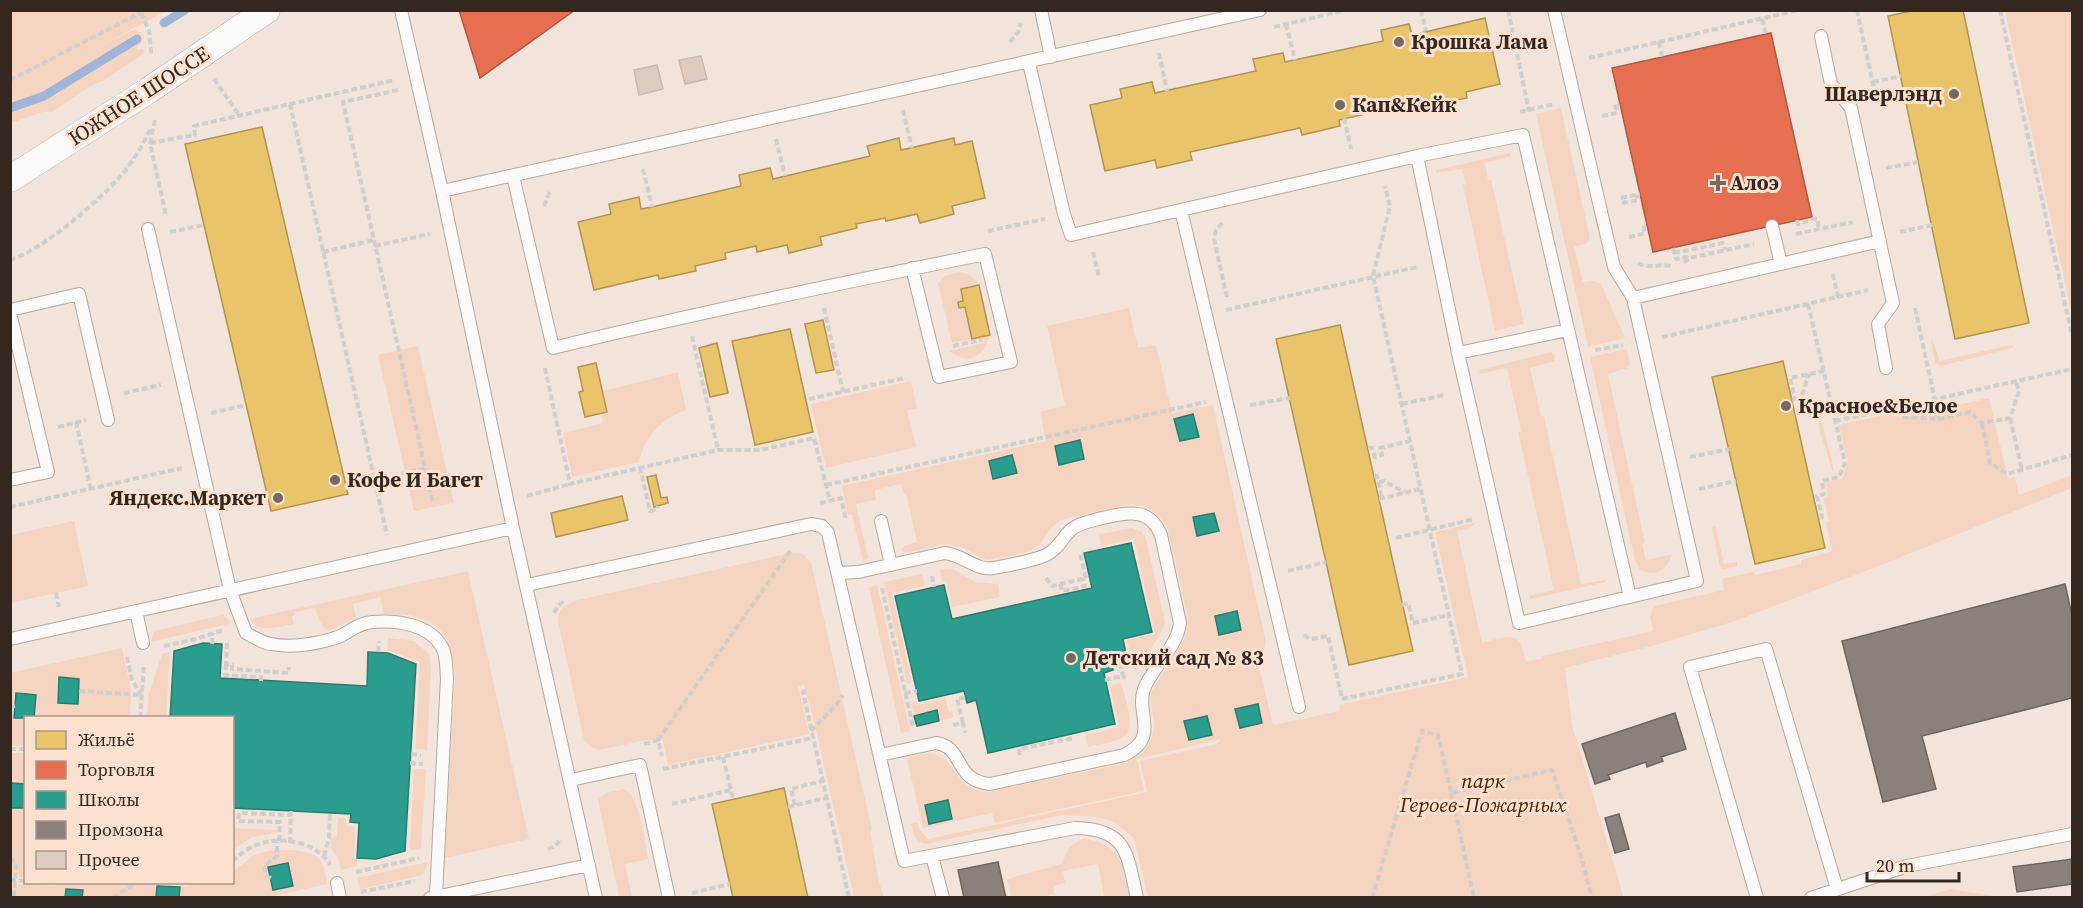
<svg xmlns="http://www.w3.org/2000/svg" width="2083" height="908" font-family="'Source Serif 4',serif">
<rect width="100%" height="100%" fill="#f2e4db"/>
<path fill="#f5d5c1" d="M10,11L11,10L167,11L98,47L135,29C148,37 145,38 137,48L138,50L142,49L145,52L143,54L103,81L90,86L52,112H43L11,123Z
M2005,11H2072V315Z
M1561,108L1590,238L1586,244L1574,247L1583,282L1593,281L1601,284L1625,338L1588,347L1536,114Z
M1510,153L1511,156L1485,163L1488,180L1491,179L1524,324L1495,331L1463,185L1466,184L1462,169L1436,173V170Z
M958,272C968,273 974,276 979,285L961,289L963,301L958,302L959,308L965,307L972,339L952,343L938,283L945,276Z
M1129,308L1138,348L1156,345L1172,413L1213,405L1266,642L1264,651L1257,658L1273,725L1340,711L1339,705L1468,677L1435,532L1477,522L1471,527L1457,531L1482,643C1492,641 1512,632 1520,642C1523,647 1524,656 1526,661L1541,659V656L1653,631L1650,616L1654,606L1724,590L1722,579L1753,572L1755,575L1801,564V560L1832,551L1826,522L1829,521L1823,498L1828,496L1825,483L1842,479L1848,463L1839,425L1898,412L1899,418L1904,417L1989,398L2008,478L2015,477L2019,495L2072,475V488L1879,566L1735,621L1652,646L1565,668L1572,725L1624,898L1148,897L1134,838L1114,822L1097,817L1062,815L926,844C914,841 914,834 911,824L917,822L920,830L928,839L1147,792L1140,761L1217,744L1221,739L1137,759L1144,791L995,823L992,813L923,828L907,759C961,737 944,791 989,792L1126,763C1144,756 1156,739 1154,720C1152,710 1149,701 1152,691L1185,639L1188,618L1167,526L1157,514L1146,507L1133,504L1123,505L1061,520L1052,527L1039,545L1030,551L1010,556L986,560L964,548L946,544L905,553L902,550L904,546L917,542L906,493L904,494L901,484L875,490L876,500L856,504L868,558L863,561L852,515H848L842,486L1046,441L1040,412L1065,405L1047,326Z
M990,335C984,357 969,366 949,351L984,343L983,336Z
M1932,339L1940,361L2010,345L2014,346L2012,348L1941,366L1935,363L1931,340Z
M418,346L454,503L414,511L378,355Z
M1627,349L1630,364L1628,368L1608,374L1645,543L1642,544L1646,560L1672,554C1668,570 1655,578 1640,570L1635,561L1590,357Z
M1551,352L1555,355L1554,361L1530,368L1541,416H1544L1581,584L1605,580L1606,582L1530,599L1529,596L1532,595L1554,590L1518,432L1521,431L1507,368L1480,374L1479,370Z
M678,372L686,410C661,419 644,437 639,462L572,477L563,433L603,423L601,413L608,411L603,391Z
M911,381L917,408L907,411L916,447L826,468L811,404Z
M1819,421L1822,422L1834,469L1833,472L1818,425Z
M74,521L88,586L11,603V535Z
M1715,525L1724,564L1737,562V566L1723,569L1720,567L1712,527Z
M1132,528L1142,532L1146,539L1165,622L1162,631L1138,669L1134,670L1127,640L1155,634L1134,539L1101,546L1099,534Z
M791,553L803,554L811,562L872,830L870,832L879,882L884,897H854L810,704H809L804,685L798,686L809,734L668,765L662,737L599,750L591,747L584,740L558,621C558,607 566,605 578,600Z
M952,569L976,582L998,584L1000,597L952,607L946,581H942L940,570Z
M468,571L529,839L445,858L455,675C452,626 430,613 384,614L380,597L353,604L356,617C331,628 326,643 315,608L295,612V615L292,616L294,624C281,627 257,634 250,619Z
M922,574L925,586L892,593L912,683L907,684L884,582Z
M877,584L910,731L901,733L869,588Z
M223,615L232,623L151,642L154,631Z
M388,638L414,641L429,654L431,670L427,750L415,749L420,662L387,650Z
M122,648L131,690L130,717L26,718L25,746H11L10,673Z
M170,652L166,717H147L149,693L162,654Z
M1121,683C1125,697 1139,732 1120,739C1111,743 1098,744 1088,747L1085,735L1119,727L1110,685Z
M945,698L949,712L952,711L954,717L939,721L936,710L914,716L911,702L916,701L917,705Z
M10,753H25V878L19,877L18,873H12L11,876Z
M414,769H426L421,848L410,851Z
M623,789C640,794 645,842 648,859L625,864L632,897H619L598,800L606,793Z
M338,818H346V826L355,827L354,858H357V866L341,870L338,858L331,848V838L337,837Z
M233,828L277,830V833L252,837L233,850Z
M1084,838C1124,847 1122,862 1130,897H1104L1098,864L1063,871L1065,883L1054,886V894L1040,897H1011L1007,879L1061,864L1070,847Z
M272,850C286,850 311,848 320,860C325,867 326,877 327,884L269,897L179,898L180,887L207,883L232,882L233,872L254,855Z
M428,862L423,875L360,889L357,878Z
M58,882L144,883L157,886L156,897H11L10,883L12,887H18V884L55,886Z
M1950,889L2002,897H1924Z"/>
<path fill="#e9c46a" stroke="#b39554" stroke-width="1.5" d="M1916,10H1963L2029,323L1955,339L1888,16Z
M1485,18L1500,84L1466,92L1467,98L1433,105L1431,99L1339,120L1340,126L1302,135L1300,128L1190,152L1192,160L1157,168L1155,160L1105,171L1090,105L1122,98L1120,89L1152,82L1155,93L1256,71L1253,59L1283,53L1285,62L1383,41L1381,30L1409,24L1412,35Z
M262,127L348,494L271,511L185,144Z
M899,138L901,150L954,138L955,145L972,141L985,198L952,206L954,214L920,223L917,214L886,221L885,218L856,224L857,228L820,237L822,245L789,253L787,245L757,252L756,246L725,253L726,259L695,266L696,271L659,279L658,275L594,290L578,222L611,214L609,204L639,197L641,209L652,207L741,186L739,175L770,168L773,179L870,156L867,146Z
M979,285L990,335L972,339L965,307L959,308L958,302L963,301L961,289Z
M823,320L834,370L816,373L805,324Z
M1340,325L1413,651L1349,665L1276,339Z
M790,329L813,432L755,445L732,341Z
M717,343L728,393L710,397L699,348Z
M1783,361L1825,548L1755,564L1712,377Z
M596,363L607,412L585,417L579,392L583,391L578,367Z
M656,475L661,498L667,497L668,503L654,507L647,477Z
M622,496L628,520L556,537L551,513Z
M784,788L808,898H733L712,804Z"/>
<path fill="#e76f51" stroke="#b15942" stroke-width="1.5" d="M459,10H575L480,78Z
M1771,33L1812,217L1653,252L1612,68Z"/>
<path fill="#2a9d8f" stroke="#2d7a6e" stroke-width="1.5" d="M1193,414L1199,437L1180,441L1174,419Z
M1080,440L1084,459L1059,465L1055,446Z
M1012,455L1017,473L993,479L989,461Z
M1214,513L1219,531L1197,536L1193,517Z
M1131,543L1152,632L1123,639L1126,654L1110,657L1113,670L1104,673L1115,724L988,753L976,700L967,703L964,691L919,701L895,596L944,585L952,619L1092,588L1084,553Z
M1237,611L1241,630L1219,635L1215,616Z
M203,643L222,644L220,678L367,686L368,652L388,653L416,664L405,851L376,859L357,858L359,823L350,822L351,814L232,808V718H170L174,651Z
M59,677L79,679L78,704L58,703Z
M16,693L36,695L34,718H14Z
M1258,704L1262,723L1240,728L1235,709Z
M937,710L939,721L917,726L914,716Z
M1207,716L1212,735L1189,740L1184,721Z
M11,783L26,784V808H10Z
M948,800L952,819L929,824L925,805Z
M288,863L293,886L273,890L268,867Z
M157,886L180,887L179,898H156Z
M66,889L83,890L82,898H65Z"/>
<path fill="#8a817c" stroke="#706660" stroke-width="1.5" d="M2065,584L2072,615V698L1922,736L1936,789L1883,802L1842,641Z
M1675,713L1686,749L1661,757L1663,761L1647,767L1646,762L1608,775L1610,779L1595,784L1582,744Z
M1619,814L1629,849L1615,853L1605,818Z
M2072,859V884L2017,892L2013,867Z
M998,862L1006,898H964L958,870Z"/>
<g fill="none" stroke-linecap="round" stroke-linejoin="round">
<path stroke="#a0b5d8" stroke-width="9" d="M164,23L185,10
M10,108L44,96L137,39"/>
</g>
<path fill="#ddcbbf" stroke="#c7bab2" stroke-width="1.5" d="M701,56L707,79L685,84L679,60Z
M657,65L663,89L639,95L634,70Z"/>
<g fill="none" stroke-linecap="round" stroke-linejoin="round">
<defs>
<path id="service" d="M401,10L442,191L513,528L596,898
M1041,10L1051,57
M1821,36L1831,84L1851,108L1893,303L1878,324L1886,368
M1029,63L1064,214L1071,235L1417,156L1458,353L1519,623L1697,581L1633,298L1614,267L1554,10
M1417,156L1523,135L1630,597
M513,176L553,348C696,313 841,283 985,254L1011,362L939,377L912,268
M442,191L1260,10
M1181,210L1299,707
M1772,226L1781,264
M148,229L230,590L246,633C254,637 262,643 271,644C290,648 317,644 335,638C349,634 354,624 372,622C397,620 429,624 442,647C447,656 446,668 447,678L436,896
M1633,298L1880,241
M10,310L79,294L108,420
M10,313L48,472L10,480
M1458,353L1568,330
M881,521L891,565
M838,573L858,572L945,553C963,555 977,571 993,568C1010,565 1030,562 1046,555C1059,549 1062,537 1072,529C1081,522 1092,521 1102,518C1126,513 1149,506 1161,535L1180,623C1177,648 1153,666 1144,689C1135,713 1161,737 1124,755L990,784C953,781 965,747 936,743L880,755
M527,585L811,524L822,526L828,533L904,861L1075,828C1128,829 1127,854 1137,898
M136,611L143,643
M10,639L513,528
M571,780L640,765L669,898
M932,856L943,898
M337,883L340,898
M430,898L589,865
M1757,898L1690,667L1766,649L1837,889
M1811,898L1907,866L2072,834"/>
<path id="minor" d="M10,179L149,90L267,10"/>
</defs>
<use href="#service" stroke="#b6aaa2" stroke-width="14"/>
<use href="#minor" stroke="#b6aaa2" stroke-width="27"/>
<path stroke="#d3cfcd" stroke-width="4" stroke-dasharray="6 3" stroke-linecap="butt" d="M1421,10L1426,31
M1508,10L1529,111
M1857,10L1875,93L1872,102
M2000,10L2072,335
M141,13L149,30L151,52L149,53
M1762,19L1766,34
M1286,24L1295,60
M1274,27L1346,10
M1010,42L1018,32L1021,23
M1659,42L1662,57
M1159,53L1167,91
M1589,58L1799,10
M214,79L239,115
M10,80L146,10
M1873,82L1901,76
M398,90L343,102L433,503
M290,104L387,535
M903,110L912,148
M1520,112L1554,104
M1602,116L1617,113L1615,104L1619,103
M1344,118L1351,149
M155,120L150,143L166,215
M776,139L785,176
M150,143L195,135L194,126L395,80
M1886,168L1918,162
M643,169L652,207
M1621,198L1640,194
M1622,203L1638,200L1637,195
M544,206L550,191
M1797,220L1798,224L1817,218L1819,229
M1222,223L1216,230L1214,239L1227,298
M988,231L1045,219
M170,232L204,225
M1900,232L1932,225
M1796,234L1853,222
M1629,237L1645,233L1643,224H1646
M375,246L430,234
M1673,248L1676,259L1686,257L1689,258
M323,252L374,240
M1093,252L1099,277
M1674,253L1723,243L1725,250
M10,260C44,249 94,205 118,179C132,164 142,146 151,128
M1638,263C1648,269 1660,264 1671,266
M1684,263L1689,258L1754,244
M1833,274L1838,297
M1808,304L1845,463L1839,477L1822,481L1824,494L1817,496L1822,517L1819,518
M824,308L843,392
M1915,308L1939,419
M1226,310L1418,267
M692,336L718,450
M1662,337L1868,290
M953,346L981,340L980,338
M1595,350L1623,345
M545,368L570,484L718,450H760L814,438L830,501
M124,393L161,385
M809,399L905,378
M1795,399L1801,398L1809,374
M1792,400L1795,399L1790,378L1824,371
M1402,404L1445,395
M1250,405L1290,398
M1901,407L1904,417L1939,419L1970,412L1982,423L2010,418L2019,391L2016,381
M211,413L246,405
M2010,418L2022,470
M1835,421L2072,369
M76,422L91,490
M1982,423L1990,463L2007,474L2072,455
M58,427L86,420
M1368,448H1372L1375,457L1382,455L1380,448L1410,441
M1690,457L1729,449
M640,467L650,511L658,509V506
M1374,476H1377L1382,498
M375,480L425,468
M1379,482L1384,481L1404,492
M826,485L1206,402
M1699,489L1736,481
M527,496L570,484
M1379,499L1420,489
M820,503L841,498L846,520
M232,505L267,498
M10,507L182,468
M1396,538L1474,519
M1288,571L1326,562
M932,576L934,587
M1046,578L1052,586L1086,578L1080,553
M1060,584L1062,591L1085,586L1083,579
M882,588L913,727
M56,593L59,607
M1402,605L1408,603L1413,623L1449,615
M554,613L559,605L564,601
M1304,635L1310,639L1328,636L1342,699L1462,674L1373,276L1390,206L1385,186
M227,643L226,664L232,665V669L288,673L289,667
M212,644L213,633
M164,646L196,639L224,630
M378,652L379,641
M127,657L132,680L141,694
M226,664L225,675L261,677V681
M1112,664L1120,662L1123,676
M1105,680L1123,676L1125,678
M79,691L141,695
M806,691L803,692L849,898
M905,693L917,691
M10,707L15,706
M140,718L144,664
M963,723L957,699L966,697
M953,725L963,723L965,733
M811,731L837,704L843,695
M658,740L790,551
M644,744L658,740L662,756
M10,749H26
M411,754L421,755
M1020,755L1019,749L1074,738
M723,757L733,799
M410,763L423,764
M663,769L813,738
M1451,793L1474,898
M672,804L731,790
M795,805L791,789L822,781
M788,807L826,798
M279,841L280,822L238,821L239,813L291,815
M290,843L291,811
M548,849L556,846L560,839
M324,856L329,838L330,813
M10,858L16,862L14,898
M232,861C239,856 245,850 252,847C276,834 317,841 330,865
M356,872L419,858
M271,878L266,876L264,866L277,856V842
M10,880L26,881
M361,892L415,881
M692,893L730,884
M113,898L137,882
M1372,898L1422,731L1438,735L1451,793L1552,770L1581,856L1592,898"/>
<use href="#service" stroke="#fdfbfa" stroke-width="12"/>
<use href="#minor" stroke="#fdfbfa" stroke-width="26"/>
</g>
<g fill="#766961" stroke="#fce1d1" stroke-width="2">
<circle cx="1399" cy="42" r="6"/>
<circle cx="1954" cy="94" r="6"/>
<circle cx="1340" cy="105" r="6"/>
<path d="M1715 174h6v6h6v6h-6v6h-6v-6h-6v-6h6z"/>
<circle cx="1786" cy="406" r="6"/>
<circle cx="335" cy="480" r="6"/>
<circle cx="278" cy="498" r="6"/>
<circle cx="1071" cy="658" r="6"/>
</g>
<g text-anchor="middle" stroke-width="6" stroke-linejoin="round" paint-order="stroke">
<g font-size="21" font-weight="bold" fill="#342720" stroke="#fce1d1" text-anchor="start">
<text x="1411" y="49">Крошка Лама</text>
<text x="1942" y="101" text-anchor="end">Шаверлэнд</text>
<text x="1352" y="112">Кап&amp;Кейк</text>
<text x="1730" y="190">Алоэ</text>
<text x="1798" y="413">Красное&amp;Белое</text>
<text x="347" y="487">Кофе И Багет</text>
<text x="266" y="505" text-anchor="end">Яндекс.Маркет</text>
<text x="1083" y="665">Детский сад № 83</text>
</g>
<g font-size="21" fill="#342720" stroke="#fce1d1">
<text transform="translate(139 96) rotate(-33)" y="7">ЮЖНОЕ ШОССЕ</text>
</g>
<g font-size="21" font-style="italic" fill="#4b2305" stroke="#fce1d1">
<text x="1483" y="788">парк<tspan x="1483" dy="24">Героев-Пожарных</tspan></text>
</g>
</g>
<rect width="2083" height="908" fill="none" stroke="#342720" stroke-width="24"/>
<rect x="24" y="716" width="210" height="168" fill="#fce1d1" stroke="#ac978a" stroke-width="1.5"/>
<rect x="36" y="731" width="30" height="18" fill="#e9c46a" stroke="#ac978a" stroke-width="1.5"/>
<text x="78" y="746" font-size="18" fill="#342720">Жильё</text>
<rect x="36" y="761" width="30" height="18" fill="#e76f51" stroke="#ac978a" stroke-width="1.5"/>
<text x="78" y="776" font-size="18" fill="#342720">Торговля</text>
<rect x="36" y="791" width="30" height="18" fill="#2a9d8f" stroke="#ac978a" stroke-width="1.5"/>
<text x="78" y="806" font-size="18" fill="#342720">Школы</text>
<rect x="36" y="821" width="30" height="18" fill="#8a817c" stroke="#ac978a" stroke-width="1.5"/>
<text x="78" y="836" font-size="18" fill="#342720">Промзона</text>
<rect x="36" y="851" width="30" height="18" fill="#ddcbbf" stroke="#ac978a" stroke-width="1.5"/>
<text x="78" y="866" font-size="18" fill="#342720">Прочее</text>
<path d="M1867 872v9h92v-9" fill="none" stroke="#342720" stroke-width="3"/>
<text x="1876" y="872" font-size="18" fill="#342720" stroke="#fce1d1" stroke-width="4.5" paint-order="stroke">20 m</text>
</svg>
